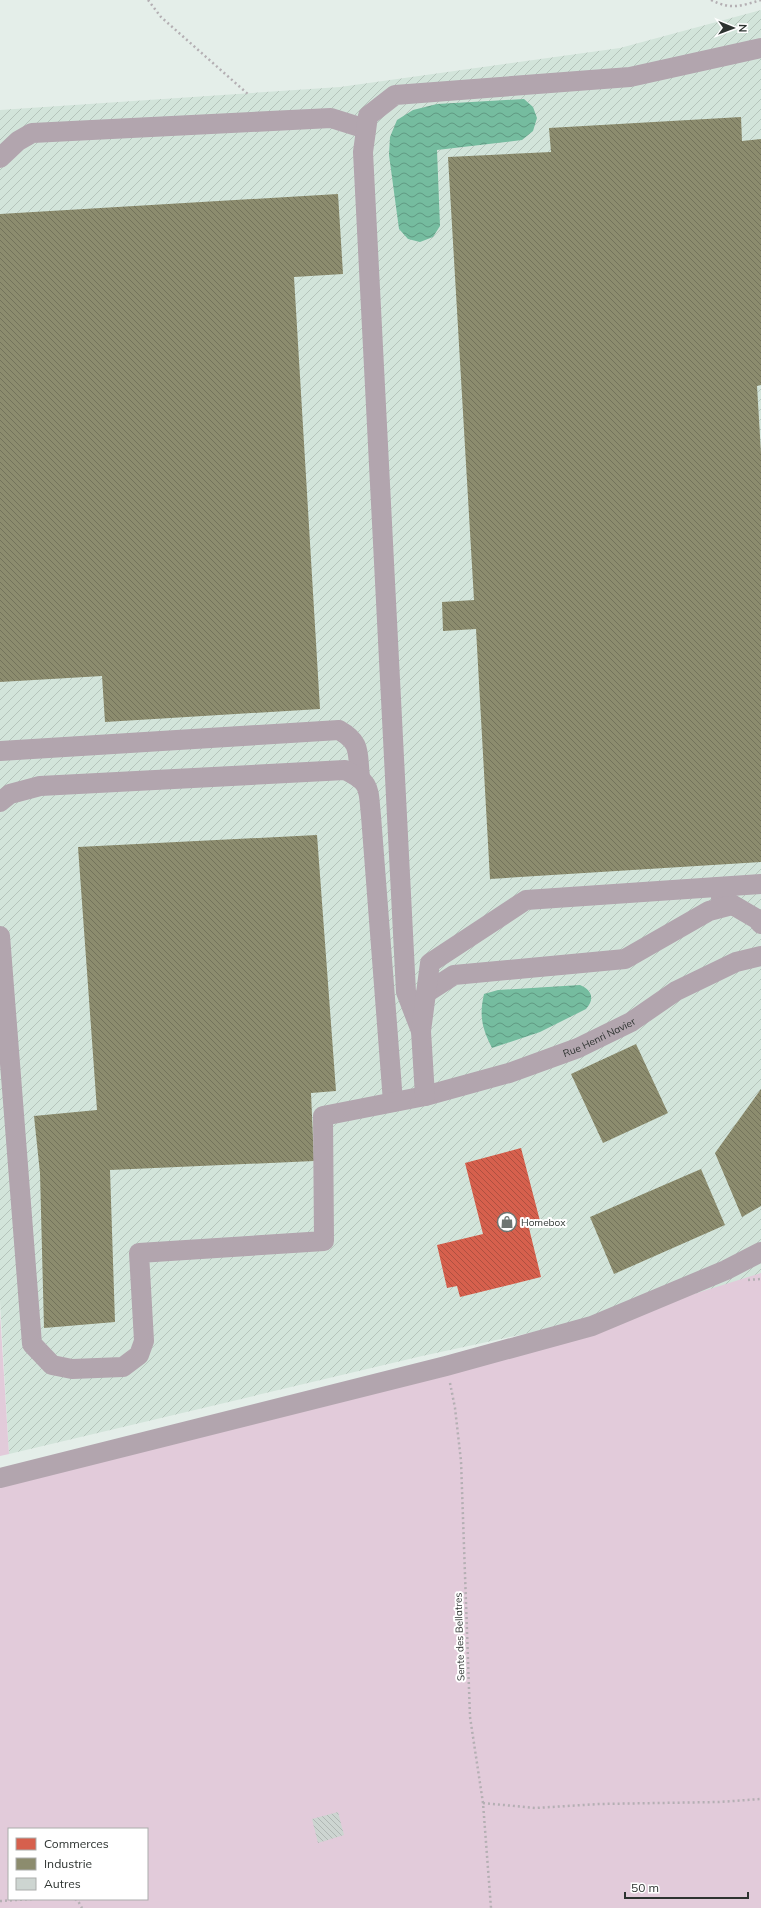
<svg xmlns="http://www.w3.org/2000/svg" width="761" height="1908" font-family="Mulish,sans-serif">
<defs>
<pattern id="industrial-furrows" width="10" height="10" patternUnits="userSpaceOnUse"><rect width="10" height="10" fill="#d2e4da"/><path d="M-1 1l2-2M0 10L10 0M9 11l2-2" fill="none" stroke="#b5c4bb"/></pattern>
<pattern id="water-waves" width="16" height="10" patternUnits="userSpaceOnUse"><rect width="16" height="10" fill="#75bc9f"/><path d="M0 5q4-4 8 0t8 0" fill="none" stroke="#609982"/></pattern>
<pattern id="shops-back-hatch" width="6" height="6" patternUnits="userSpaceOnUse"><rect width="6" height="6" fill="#d6604d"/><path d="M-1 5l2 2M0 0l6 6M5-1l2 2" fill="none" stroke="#ae5040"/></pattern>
<pattern id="industry-back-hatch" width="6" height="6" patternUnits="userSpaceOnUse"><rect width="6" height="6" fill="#8c8c6e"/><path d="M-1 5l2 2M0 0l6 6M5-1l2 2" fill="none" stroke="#73735b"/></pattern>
<pattern id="building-back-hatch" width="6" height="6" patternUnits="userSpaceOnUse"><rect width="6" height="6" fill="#cdd5d1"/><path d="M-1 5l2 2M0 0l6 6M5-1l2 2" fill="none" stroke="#b0b7b4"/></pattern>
</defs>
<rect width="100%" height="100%" fill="#e4eee9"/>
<path fill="url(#industrial-furrows)" d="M761,10V1283L422,1356L9,1454L0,1301V110L340,87L620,48Z"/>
<path fill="#e2cbda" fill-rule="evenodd" d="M761,1273V1908H0V1479L592,1326ZM9,1829H147V1899H9Z
M0,1312L9,1454L0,1456Z"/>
<path fill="url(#water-waves)" d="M524,99L533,107L537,118L533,131L522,140L437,150L440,226L433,237L420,242L408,239L399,229L389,155L390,137L397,120L413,110L437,104Z
M580,985C592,990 595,999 586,1009L540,1032L492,1048C482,1028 479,1016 484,994L498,990Z"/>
<path fill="url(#shops-back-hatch)" d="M521,1148L540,1221L528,1224L541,1277L460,1297L457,1286L447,1288L437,1245L483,1234L465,1163Z"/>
<path fill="url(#industry-back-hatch)" d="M741,117L742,141L761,139V385L757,386L761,453V862L490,879L476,629L443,631L442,602L474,600L448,157L551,152L549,128Z
M338,194L343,274L294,277L320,709L105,722L102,676L0,682V214Z
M317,835L336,1091L311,1093L314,1161L110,1170L115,1322L44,1328L40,1173L34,1116L97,1110L78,847Z
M636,1044L668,1113L603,1143L571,1074Z
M761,1089V1206L742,1217L715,1153Z
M701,1169L725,1225L614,1274L590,1217Z"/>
<path fill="url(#building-back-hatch)" d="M338,1812L344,1835L318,1843L312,1819Z"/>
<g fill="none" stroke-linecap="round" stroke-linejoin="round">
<path stroke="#b4afb3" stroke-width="2.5" stroke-dasharray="2 3" stroke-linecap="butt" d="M148,0L161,17L249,95
M711,0C731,10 741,6 761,0
M748,1280L761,1279
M450,1383L455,1408L461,1461L470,1717L483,1803L491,1908
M483,1803L535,1808L599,1804L719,1802L761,1799
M75,1899L78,1901L82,1908
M0,1901L33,1899"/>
<g stroke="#b2a5ae" stroke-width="20">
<path d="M0,158L18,141L32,133L331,118L366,129"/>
<path d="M0,751L339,730C362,743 357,753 360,777"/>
<path d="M0,802L10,794L40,786L345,770C372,783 368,789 371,816L393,1102"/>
<path d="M721,898L757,919L761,924"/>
<path id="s1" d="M0,936L32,1344L52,1365L72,1369L123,1367L139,1355L144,1341L139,1253L324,1241L323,1116L425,1096L509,1073L578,1048L631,1022L676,991L736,962L761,956"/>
<path d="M426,993L454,975L625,959L709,911L732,905"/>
<path d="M421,1031L406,992L363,152L368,116L395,95L630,77L761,48"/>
<path d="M425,1096L421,1031L430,963L526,900L761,884"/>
<path d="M0,1478L446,1366L592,1326L726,1270L761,1252"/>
</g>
</g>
<defs>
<symbol id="shop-ring" viewBox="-11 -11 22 22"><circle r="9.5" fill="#fff" stroke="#6d7471" stroke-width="1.5"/><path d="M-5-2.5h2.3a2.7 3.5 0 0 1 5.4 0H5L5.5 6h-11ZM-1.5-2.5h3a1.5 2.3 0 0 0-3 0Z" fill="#6d7471"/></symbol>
</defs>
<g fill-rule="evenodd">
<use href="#shop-ring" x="496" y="1211" width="22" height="22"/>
</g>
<g text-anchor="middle" stroke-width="4" stroke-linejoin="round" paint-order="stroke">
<g font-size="10" fill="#2d3330" stroke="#fff">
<text dy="4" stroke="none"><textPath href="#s1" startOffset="1231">Rue Henri Navier</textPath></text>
<text transform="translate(459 1637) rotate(-92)" y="4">Sente des Bellatres</text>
</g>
<g font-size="10" fill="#2d3330" stroke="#fff" text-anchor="start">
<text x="521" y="1226">Homebox</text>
</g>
</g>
<rect x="8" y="1828" width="140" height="72" fill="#ffffff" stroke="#abadac"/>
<rect x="16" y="1838" width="20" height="12" fill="#d6604d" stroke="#abadac"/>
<text x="44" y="1848" font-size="12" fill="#2d3330">Commerces</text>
<rect x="16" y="1858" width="20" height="12" fill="#8c8c6e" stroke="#abadac"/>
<text x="44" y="1868" font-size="12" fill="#2d3330">Industrie</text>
<rect x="16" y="1878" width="20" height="12" fill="#cdd5d1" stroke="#abadac"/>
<text x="44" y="1888" font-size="12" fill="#2d3330">Autres</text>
<g transform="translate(733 28) rotate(91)" stroke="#ffffff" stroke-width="3" paint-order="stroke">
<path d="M0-3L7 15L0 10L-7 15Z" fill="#2d3330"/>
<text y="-6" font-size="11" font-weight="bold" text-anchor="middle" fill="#2d3330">N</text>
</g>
<path d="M625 1892v6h123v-6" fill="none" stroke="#2d3330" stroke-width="2"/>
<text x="631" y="1892" font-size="12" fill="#2d3330" stroke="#ffffff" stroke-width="3" paint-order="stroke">50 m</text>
</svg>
